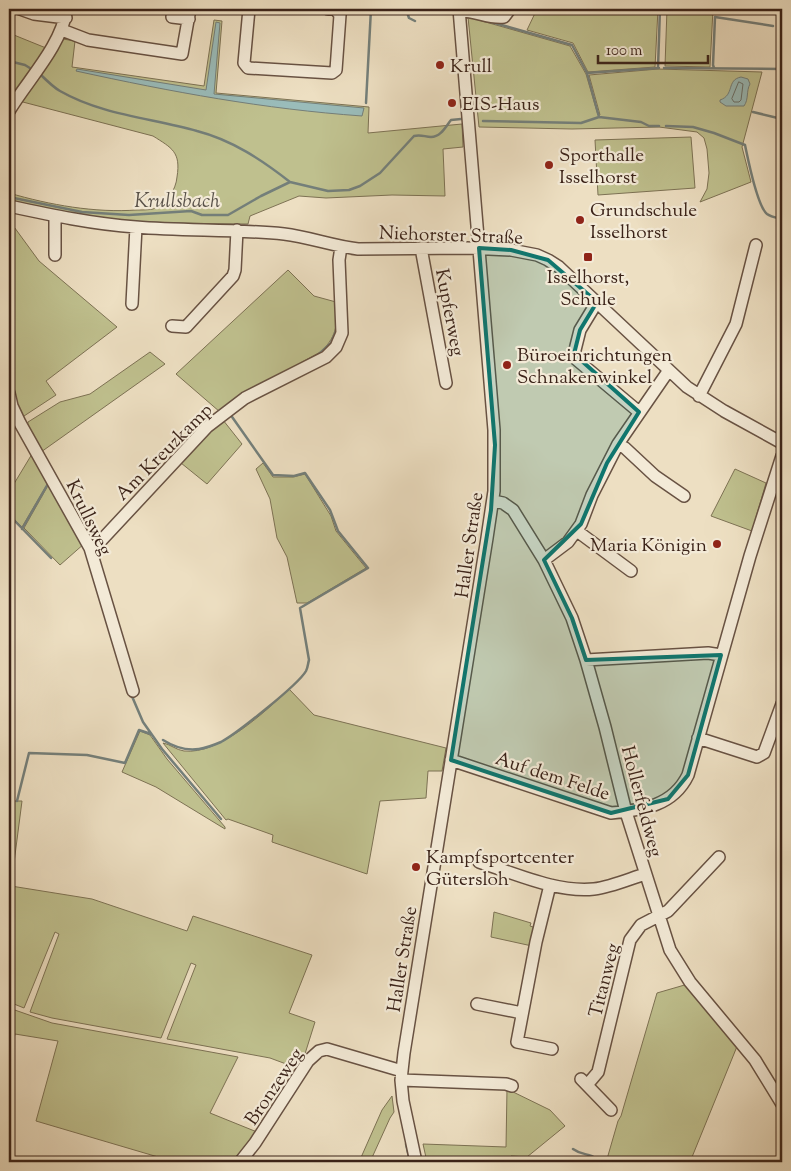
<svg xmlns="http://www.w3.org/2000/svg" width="791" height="1171" font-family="'Sorts Mill Goudy',serif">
<rect width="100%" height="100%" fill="#eddfc2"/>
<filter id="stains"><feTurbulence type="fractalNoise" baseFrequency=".004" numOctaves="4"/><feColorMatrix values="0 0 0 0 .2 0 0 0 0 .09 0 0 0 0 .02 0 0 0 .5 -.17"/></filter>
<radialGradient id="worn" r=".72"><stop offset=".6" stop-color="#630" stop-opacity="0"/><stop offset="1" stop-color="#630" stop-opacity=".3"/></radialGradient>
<path fill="#bfc08e" stroke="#7d7254" d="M537,9H658L655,67L588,72L573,43L527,30Z
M667,9H713L710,67L665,66Z
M468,17L570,46L586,74L598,115H600L589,75L658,69L762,72L742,147L751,182L700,202L707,189L709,173L707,149L704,138L697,132L659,127L572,129L479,127Z
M214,20L222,21L216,93L369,107L368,133L462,124L463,147L443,149L445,196L392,195L326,198L299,196L250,216L248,224C168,223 87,224 9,201V193C50,205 95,213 137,210C142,210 148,210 153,209C166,205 176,190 177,177C181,152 172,148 153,136L19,101L63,39L75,41L72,67L204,86Z
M9,33L46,48L9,104Z
M691,137L695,188L598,195L595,140Z
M9,220L39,261L117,327L46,381L56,395L24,416L20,415L9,382Z
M288,270L314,296L336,302C337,324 338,334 322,351L248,392L220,412L176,374Z
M150,352L165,364L41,452L27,428L28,422L60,402L90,394Z
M223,420L242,444L207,484L181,463L211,430Z
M32,454L48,483L22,527L9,514V492Z
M263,463L273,477H293L305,474L331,516L336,531L366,568L307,603H297L287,557L277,538L270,499L256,469Z
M735,469L766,483L752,531L711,516Z
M50,482L85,543L60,565L24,528Z
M289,689L314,715L446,748L442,771H428L426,798L380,801L367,874L272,842L273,835L228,819L226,820L163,743C170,744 176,750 184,751C219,755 265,712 289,689Z
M140,731L150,735L167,759L225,827V829L156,787L122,772Z
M9,801H22L11,886L92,899L187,931L193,916L312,955L289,1013L315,1022L304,1057L297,1068L270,1058L167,1039L196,965L191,963L161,1038L52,1018L30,1012L59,934L55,932L24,1008L9,1002Z
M494,912L531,923L530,926L536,928L532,946L491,937Z
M688,984L738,1044L690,1162H610L607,1159L618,1121L621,1116L657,993Z
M9,1008L52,1023L238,1057L210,1113L257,1132L236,1162H175L36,1121L58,1041L15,1034L9,1065Z
M507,1089L550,1110L565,1126L527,1157L511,1156L510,1162H427L423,1144L506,1147Z
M392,1096L394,1112L390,1118L370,1162H359L382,1110Z"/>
<path fill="#9abcba" stroke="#747f7a" d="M216,22L220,23L214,94L364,108L362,116C264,109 172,92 76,71L77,69L206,90Z
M741,77L748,79L750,84C746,91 749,99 744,106H726L720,102V100C735,95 726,80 741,77Z"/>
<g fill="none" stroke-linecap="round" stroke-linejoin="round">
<path stroke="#6a706a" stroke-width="1" d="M739,82L743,84L741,100L739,102H734L732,99Z"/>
<path stroke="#747f7a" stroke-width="2.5" d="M406,9L409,18L415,21
M491,22L572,45L587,73L599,117
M9,61L25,65L33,70
M658,67L660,9
M664,68L782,69
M714,68L713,65L715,17L773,26
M587,73L659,68
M40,74C46,80 53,87 60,91C102,115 151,118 197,131C232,140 262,160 290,182
M366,103L371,9
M753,112L782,119
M483,121L581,123L599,117L641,122L649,126H659
M666,126L693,127L714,133L745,145C748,159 757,206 767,214C771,217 778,218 782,219
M9,197L82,212L129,215L191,211L202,215H228L261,196L290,182L328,191L349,190L360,186L380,173L414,136C421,134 425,137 431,137C441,137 446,126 451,120L461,119
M319,354L331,343L337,329
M9,515L51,558
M22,529L49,482
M131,694L143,722L162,749L221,819
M163,740C174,747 186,751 199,749C206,748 214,745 221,742C236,734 298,685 306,671C308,667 308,663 309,660L300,608L368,568L338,531L330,510L305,473L294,476L273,475L230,414
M17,801L29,753L87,755L125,763L139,730L151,734
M406,1144L410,1162
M573,1149C584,1157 589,1151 600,1162"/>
<defs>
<path id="minor" d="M20,9L34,14L66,18
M173,9L172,17L189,19
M249,9L244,63L248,68L332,73L336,70L340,15L335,9H328
M459,11C475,10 488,19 504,17L510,9
M62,30L88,40L182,54L190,9
M9,111C29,78 60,48 67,9
M9,206C51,215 93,224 136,227C185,231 234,229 284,234C309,237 333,246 358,249L467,248L511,250L537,255L548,260L559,267L687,387L724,411L782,443
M421,248L446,383
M55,255V216
M597,302L580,330L574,354L577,360L639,412
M132,304L136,227
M172,326L186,327L233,276L235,270L237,230
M9,393L12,406L20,423L90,548L133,691
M699,396L736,324L756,245
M618,444L625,448L655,476L684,496
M493,501L503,503L513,510L544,560L572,618L586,660L605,727L626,812L670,950L690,982L755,1060L782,1104
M577,531L631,571
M90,548L97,545L207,427L245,398L326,357L336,347L342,333L339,260L341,247
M544,560L568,542L581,524L592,495L618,444L669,370
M586,660L708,653L721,655
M698,738L757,757L764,753L782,704
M451,760L611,813C643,810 673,806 688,775L750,556L782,456
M479,862C514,873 557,893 594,889C611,887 629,879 645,874
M550,885L536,942L517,1042L552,1049
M477,1004L522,1013
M581,1079L611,1110
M401,1080L506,1084L512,1086
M587,1085L598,1072L630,940L641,925L668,911L719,857
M240,1162L255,1143L308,1061L319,1051L327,1049L402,1071
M416,1162L403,1101L401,1080L404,1053L487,538L494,491V430L459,9"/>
</defs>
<use href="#minor" stroke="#685243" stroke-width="14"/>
<use href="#minor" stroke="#f3ead7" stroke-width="11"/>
</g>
<path fill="#0f766e" fill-opacity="0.2" stroke="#0f766e" stroke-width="4" stroke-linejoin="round" d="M479,248L511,250L548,260L597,302L580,330L574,354L639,412L607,463L581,524L544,560L572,618L586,660L721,655L688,775L668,799L611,813L451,760L491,510L495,445Z"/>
<g fill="#8f2418" stroke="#f3ead7" stroke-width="2">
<circle cx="440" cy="65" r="5"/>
<circle cx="452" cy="103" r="5"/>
<circle cx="549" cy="165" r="5"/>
<circle cx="580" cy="220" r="5"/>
<rect x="583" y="252" width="10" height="10" rx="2.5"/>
<circle cx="507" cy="365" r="5"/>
<circle cx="717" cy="544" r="5"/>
<circle cx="416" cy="867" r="5"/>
</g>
<g text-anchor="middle" stroke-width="4.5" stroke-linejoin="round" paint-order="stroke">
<g font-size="19" fill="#3b2319" stroke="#f3ead7" text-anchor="start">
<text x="450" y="72">Krull</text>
<text x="462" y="110">EIS-Haus</text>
<text x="559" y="161">Sporthalle<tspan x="559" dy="22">Isselhorst</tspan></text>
<text x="590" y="216">Grundschule<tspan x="590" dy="22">Isselhorst</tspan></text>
<text x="588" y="283" text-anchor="middle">Isselhorst,<tspan x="588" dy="22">Schule</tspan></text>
<text x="517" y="361">Büroeinrichtungen<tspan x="517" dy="22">Schnakenwinkel</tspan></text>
<text x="707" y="551" text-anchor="end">Maria Königin</text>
<text x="426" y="863">Kampfsportcenter<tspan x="426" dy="22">Gütersloh</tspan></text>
</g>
<g font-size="19" fill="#3b2319" stroke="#f3ead7">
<text transform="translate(451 234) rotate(2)" y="7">Niehorster Straße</text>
<text transform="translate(451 312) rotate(79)" y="7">Kupferweg</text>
<text transform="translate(163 451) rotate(-45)" y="7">Am Kreuzkamp</text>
<text transform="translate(90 517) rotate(64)" y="7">Krullsweg</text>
<text transform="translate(468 545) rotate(-82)" y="7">Haller Straße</text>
<text transform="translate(553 775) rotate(18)" y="7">Auf dem Felde</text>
<text transform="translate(643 801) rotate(75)" y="7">Hollerfeldweg</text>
<text transform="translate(401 959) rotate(-81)" y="7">Haller Straße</text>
<text transform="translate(603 980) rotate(-76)" y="7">Titanweg</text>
<text transform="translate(273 1086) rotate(-56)" y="7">Bronzeweg</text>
</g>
<g font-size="20" font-style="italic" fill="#585149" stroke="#f3ead7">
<text x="177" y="207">Krullsbach</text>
</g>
</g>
<rect width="791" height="1171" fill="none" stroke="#eddfc2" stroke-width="30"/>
<rect x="10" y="10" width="771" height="1151" fill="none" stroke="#3b2319" stroke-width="2.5"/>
<rect x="15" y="15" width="761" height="1141" fill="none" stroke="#3b2319"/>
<path d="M598 55v8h110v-8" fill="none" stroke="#3b2319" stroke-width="2.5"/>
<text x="606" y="55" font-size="15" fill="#3b2319" stroke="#f3ead7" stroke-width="4" paint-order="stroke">100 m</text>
<rect width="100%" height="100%" filter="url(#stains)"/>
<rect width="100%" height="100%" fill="url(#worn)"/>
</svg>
